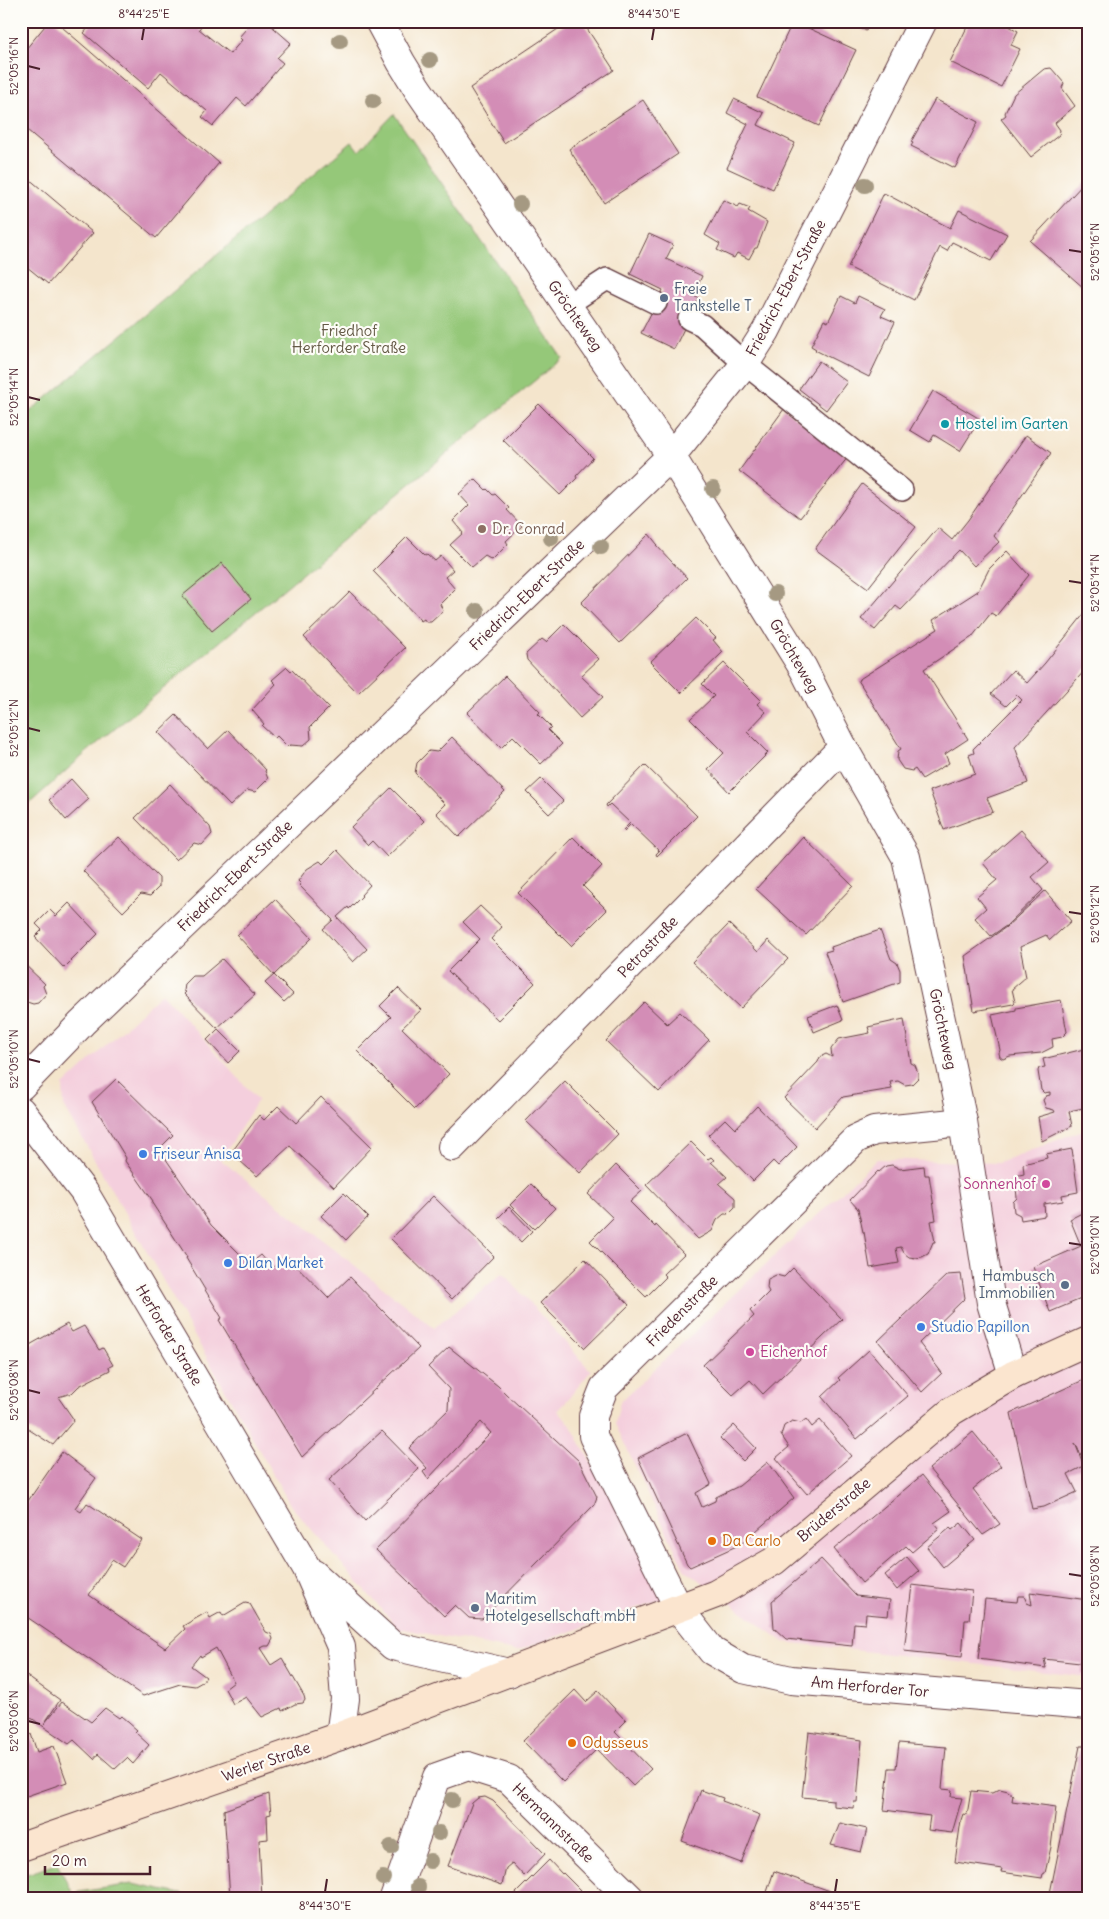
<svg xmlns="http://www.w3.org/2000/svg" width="1109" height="1919" font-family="Delius,sans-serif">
<rect width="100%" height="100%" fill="#fdfcf7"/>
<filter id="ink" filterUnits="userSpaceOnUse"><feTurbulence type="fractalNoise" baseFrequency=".02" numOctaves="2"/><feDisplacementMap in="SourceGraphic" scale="10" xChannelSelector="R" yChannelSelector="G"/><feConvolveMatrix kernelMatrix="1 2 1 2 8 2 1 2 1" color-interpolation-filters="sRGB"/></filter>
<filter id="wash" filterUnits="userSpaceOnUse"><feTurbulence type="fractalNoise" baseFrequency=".0096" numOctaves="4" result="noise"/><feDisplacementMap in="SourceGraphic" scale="20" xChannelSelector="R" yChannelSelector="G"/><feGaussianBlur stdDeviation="1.12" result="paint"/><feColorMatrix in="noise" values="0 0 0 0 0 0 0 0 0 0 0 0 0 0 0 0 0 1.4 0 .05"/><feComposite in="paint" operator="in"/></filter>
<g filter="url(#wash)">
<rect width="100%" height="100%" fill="#f4e5cc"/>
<path fill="#f4cfdd" d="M162,993L258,1100L221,1160L434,1328L503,1273L591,1371L558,1411L570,1424L665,1598L516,1651L398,1628L291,1506L64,1106L63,1086Z
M1088,1128V1677L784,1642L685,1570L615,1424L620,1402L877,1159L998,1163Z"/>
<path fill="#95c879" stroke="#707452" d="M394,114L562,358L87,752L21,811V419L352,142L359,151Z
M57,1864L73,1893L132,1884L200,1898H21V1876Z"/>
<g id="blocks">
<path fill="#d38db6" d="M49,21H55L219,163L156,238L21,125V55Z
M94,21H205L199,29L230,54L242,40L239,37L253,21H266L291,43L277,58L283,63L246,106L237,98L213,126L202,117L207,111L161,72L148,88L84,33Z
M570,21H582L614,70L504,143L470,88Z
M793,21L856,50L819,126L757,97Z
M846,21H871L866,31Z
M970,21H1000L1018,31L1011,45L1020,49L1001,87L950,62Z
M1051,68L1064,83L1062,88L1075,106L1055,123L1060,130L1059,135L1031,157L1001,119L1006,115L1005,113L1014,94L1044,69Z
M734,99L764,113L758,125L795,143L773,189L727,168L748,124L727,113Z
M935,99L978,122L955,168L911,146L913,143L911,142Z
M643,100L678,154L604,203L569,149Z
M21,172L93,233L48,284L21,262Z
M1085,182L1088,185V284L1084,288L1030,241Z
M884,193L950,228L959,210L1007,234L991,261L952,242L947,251L940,247L914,300L848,267Z
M723,200L738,207L740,204L750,208L748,211L767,222L757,248H755L749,259L737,253L734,258L717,250L720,244L705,235Z
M649,234L673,245L666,259L702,276L693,296L699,298L674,349L641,333L663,290L630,274Z
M841,296L855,303L858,296L885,309L881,316L895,322L869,377L815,350L816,349L811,346L824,320L828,322Z
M819,361L847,382L826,410L799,389Z
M933,391L980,419L960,451L934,435L930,442L910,430Z
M539,404L593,458L576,476L577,478L560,495L503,440Z
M784,409L848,457L800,518L739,471Z
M1026,435L1051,453L994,536L999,542L974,566L959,550L901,610L896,606L875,630L861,619L938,528L952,540L968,520Z
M475,479L486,490L487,489L493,495L495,494L509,508L507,510L522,526L506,541L508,544L492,560L485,556L472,567L450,545L463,533L453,521L469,505L459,494Z
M862,484L916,527L868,588L815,549Z
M649,534L657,544L656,545L687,578L620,643L581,603Z
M407,537L425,555L427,554L435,561L441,556L453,570L445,577L455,589L440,604L443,611L431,622H426L424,619L421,621L373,571Z
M1007,551L1029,575L996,616L991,613L972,637L924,669L968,739L945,754L949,763L922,779L915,769L912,771L903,769L897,760L898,751L901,749L858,680L938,629L933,620L978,591L989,569Z
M222,563L251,599L212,631L182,596Z
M350,592L405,648L358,693L304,637Z
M1088,609V667L1015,747L1028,783L987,798L993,812L944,830L930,791L975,774L969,755L974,753L973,749L1022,700L1017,695L1006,706L991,694L1013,670L1027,683L1045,663Z
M696,618L716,638L713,640L723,652L681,693L650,662Z
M564,624L599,659L581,676L603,697L580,718L527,660L526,654L542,639L546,642Z
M724,663L761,700L757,704L766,712L747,732L768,753L729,792L708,769L724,753L690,719L714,696L702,684Z
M287,667L291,671L292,670L329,708L310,727L311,739L303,746L290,745L288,747L277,736L275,738L262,726L264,724L252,710L276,684L272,680Z
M505,676L540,712L538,714L551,727L548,730L562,744L541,764L513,736L501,748L467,713Z
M176,715L208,749L228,730L266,770L265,771L268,779L255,792L247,790L230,806L158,732Z
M452,737L505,792L459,837L436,813L445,804L415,773L417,763L429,751L437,752Z
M645,765L697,816L657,856L656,854L659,851L631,824L624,831L623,830L630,823L610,804L607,807L606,805Z
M71,779L89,799L66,820L49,800Z
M541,779L563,801L549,814L527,792Z
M170,784L210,827L212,834L202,845L194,843L176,860L135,818Z
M391,788L424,821L387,857L372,841L368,845L351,827Z
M1021,830L1049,862L1032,877L1043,890L1006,926L991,936L975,918L986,908L977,897L997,880L983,863Z
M119,837L159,878V887L150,896L141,894L123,912L83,871Z
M573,837L602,866L583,886L607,910L571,946L518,893Z
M803,837L853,886L806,935L756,889Z
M337,850L370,885L361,895L362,896L349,909L348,907L337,917L367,949L353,962L323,929L333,920L299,885L301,884L298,881L307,869L320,861L323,864Z
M1045,891L1071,921L1050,940L1046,935L1020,947L1026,977L1012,989L1015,1002L1013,1004L974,1011L965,956L1006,927Z
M275,899L312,938L274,975L237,935Z
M69,903L98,934L64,968L35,937L42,930L36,924L50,910L56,916Z
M480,906L502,927L491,939L535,983L498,1020L448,971L480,939L463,922Z
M729,924L758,952L768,940L788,959L741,1008L692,962Z
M880,930L891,959L897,963L900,970V982L843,1002L825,952L832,950L831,947Z
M222,959L255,995L217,1028L184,994L186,992L184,991L185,984L193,976H202Z
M21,961L45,984L43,986L46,994L38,1003L33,1004L27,1002L21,1008Z
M274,975L293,994L284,1002L265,983Z
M398,988L421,1010L402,1028L449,1074L415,1109L357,1051L391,1017L380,1006Z
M1061,1000L1067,1032L1062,1037L1052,1039L1053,1047L1041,1053L1010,1056L1003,1059L1000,1057L999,1053L1000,1050L992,1015L1016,1010V1008Z
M644,1002L667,1024L680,1012L709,1040L659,1092L606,1041Z
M837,1005L843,1020L814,1032L808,1016Z
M904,1019L911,1063L915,1065L918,1073V1078L912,1084L905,1085L898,1081L890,1082L892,1089L843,1097L815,1128L784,1098L818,1062L820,1057L826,1054L832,1057L831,1049L839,1039L870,1033L868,1027Z
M218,1029L240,1051L228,1063L207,1040Z
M1088,1048V1107L1069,1111L1072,1126L1042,1141L1038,1117L1055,1112L1054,1110L1046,1108L1043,1100L1046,1096L1050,1095V1092L1044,1093L1041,1090L1038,1071L1039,1068L1045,1067L1043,1059Z
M116,1079L173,1135L159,1149L211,1225L250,1264L261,1255L273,1268L286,1255L328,1298L350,1277L419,1348L302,1457L219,1320L222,1318L186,1258L187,1257L152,1203L153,1201L125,1161L126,1158L92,1102Z
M565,1081L618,1134L580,1173L526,1121Z
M321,1097L372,1147L334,1187L290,1146L257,1176L231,1153L259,1115L264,1120L278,1106L296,1123Z
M757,1106L797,1147L778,1166L773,1161L753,1181L708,1135L725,1119L735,1129Z
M691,1142L708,1159L711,1157L714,1160L711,1162L727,1177L719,1184L735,1198V1207L728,1214H724L717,1220L712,1231L698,1239L646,1185Z
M1072,1149L1078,1192L1062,1195L1063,1201L1044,1204L1045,1216L1021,1220L1020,1215L1014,1212L1013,1202L1017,1198L1015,1176L1024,1174L1023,1164L1047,1158L1046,1154Z
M616,1165L642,1191L630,1202L655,1227L656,1225L684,1254L663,1274L666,1277L646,1297L590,1241L613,1218L588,1194Z
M892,1165L900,1169L924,1166L925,1175H929L936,1220L931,1221L935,1242H933L928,1254L922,1257L916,1258L909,1257L904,1253L901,1247L896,1248L899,1263L870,1268L864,1232H863L858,1209L850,1200L878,1171L879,1172L886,1166Z
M531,1184L555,1208L534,1229L510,1205Z
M344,1193L368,1217L346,1240L321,1216Z
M433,1196L494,1256L452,1299L391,1239Z
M509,1207L532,1231L521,1242L498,1218Z
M1088,1210V1252L1084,1254L1088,1262V1296L1050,1312L1033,1267L1081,1246L1070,1219Z
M585,1259L629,1305L585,1348L540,1303Z
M793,1268L842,1319L763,1394L750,1380L733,1395L703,1365L754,1316L750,1311L769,1292L767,1288L768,1279L776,1275L784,1277Z
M961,1274L965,1298L919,1343L942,1373L922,1392L878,1341L947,1275Z
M67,1324L72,1332L84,1326L99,1350L103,1348L113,1365L109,1367L110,1370L79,1386L72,1393L58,1397L74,1420L53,1445L28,1429L21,1417V1338L26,1347Z
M449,1347L498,1386L507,1395L579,1461L597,1497L594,1505L482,1619L469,1618L455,1605L444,1616L376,1550L491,1433L481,1422L428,1479L423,1472L427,1468L409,1448L448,1410L449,1389L428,1367Z
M869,1350L908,1396L857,1439L822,1397L840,1380L838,1378Z
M1088,1378V1452L1081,1455L1075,1443L1084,1466L1068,1474L1077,1492L1044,1507L1032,1509L1011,1413Z
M806,1419L812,1427L820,1420L851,1456L807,1494L776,1458L789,1447L781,1435L784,1426L792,1421L801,1423Z
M734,1425L756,1448L743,1461L720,1438Z
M382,1431L419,1469L365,1521L329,1480Z
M973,1432L1001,1466L973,1489L1000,1524L983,1535L929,1469Z
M687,1433L711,1484L696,1493L702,1507L715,1501L716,1497L739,1486L768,1462L794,1498L741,1544L690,1567L687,1564L638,1458Z
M62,1452L96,1478L75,1508L81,1512L87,1503L142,1540L123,1567L112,1560L89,1595L165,1648L185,1629L183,1626L207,1612L210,1618L221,1612L223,1616L245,1603L250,1604L266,1632L271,1634L273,1639L269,1646H264L260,1648L271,1665L282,1658L304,1696L305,1700L303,1703L295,1704L282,1711L281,1708L262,1717L246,1697L233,1704L225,1689L234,1682L216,1648L201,1657L200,1655L191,1666L206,1677L202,1682L195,1686L180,1684L143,1696L21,1613V1511Z
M922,1475L951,1511L934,1523L939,1529L912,1552L906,1546L862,1583L834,1549Z
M961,1523L975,1540L943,1567L927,1547L950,1528L952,1530Z
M907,1557L919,1571L897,1590L885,1575Z
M821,1559L856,1596L890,1600L888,1616L866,1614L865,1624L854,1623L852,1646L786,1639L774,1628L772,1601Z
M912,1585L954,1590V1589L972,1591L969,1620H965L962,1657L904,1651Z
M1030,1592L1088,1600V1675L1082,1674V1663H1080L1044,1659L1046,1668L978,1659L985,1599L1017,1602L1018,1596H1024L1027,1603L1032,1605Z
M21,1672L60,1700L44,1724L62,1702L91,1722L105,1708L119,1718L121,1716L137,1730L135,1732L149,1745L133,1764L127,1758L115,1769L98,1754L94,1759L74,1740L69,1744L21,1711Z
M575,1690L586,1702L598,1691L626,1721L615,1732L651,1769L633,1786L597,1749L563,1782L523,1741Z
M809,1732L862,1740L857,1802H854L853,1808L833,1806V1800L802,1797Z
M31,1734L37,1752L54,1746L67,1782L21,1798V1737Z
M899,1743L946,1747L942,1789L952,1790L951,1797L962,1798L952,1833L928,1830L930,1816L884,1810L889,1768H896Z
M1080,1746H1088V1865L1081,1898H1049Z
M1000,1789L1008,1791L1013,1795L1012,1801L1056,1807L1051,1847L1045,1873L1043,1874L1042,1878L1001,1872L1002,1869L955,1862L961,1820L963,1814L967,1815L971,1791L992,1793Z
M701,1790L723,1798L722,1801L760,1815L741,1863L682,1841Z
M269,1794L271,1814L267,1815L268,1839L259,1840L262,1898H230L224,1810Z
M485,1797L493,1801L545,1854L524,1876L512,1863L506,1868L502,1885L448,1866L472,1803L478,1798Z
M840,1823L867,1829L861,1852L831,1845Z
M549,1860L562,1874L563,1873L588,1898H511Z
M774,1871L830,1891L828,1898H765Z"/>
</g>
</g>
<g filter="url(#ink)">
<use href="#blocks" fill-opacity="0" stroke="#643d43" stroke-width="1"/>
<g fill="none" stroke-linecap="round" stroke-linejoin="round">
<defs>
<path id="service" d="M567,305L607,279L656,303
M689,319L702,325L745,364L902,490"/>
<path id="minor" d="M21,1086L82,1023L671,456L745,364L766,331L923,21
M21,1111L84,1192L306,1567L341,1647L345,1699L340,1736
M963,1122L874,1131L856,1139L604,1388L593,1416V1436L679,1609L712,1651L743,1669L791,1680L1088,1705
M452,1147L843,747
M314,1574L393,1646L509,1673
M394,1898L437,1777L468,1766L509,1779L630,1898"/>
<path id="tertiary" d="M379,21L401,62L417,88L671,456L803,668L843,747L906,857L963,1122L991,1303L1013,1375"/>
<path id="secondary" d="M21,1847L340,1736L716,1594L774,1561L952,1411L1013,1375L1088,1341"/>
</defs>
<use href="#service" stroke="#643d43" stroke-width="24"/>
<use href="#minor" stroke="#643d43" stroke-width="30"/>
<use href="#tertiary" stroke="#643d43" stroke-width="30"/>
<use href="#secondary" stroke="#643d43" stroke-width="30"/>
<use href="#service" stroke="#fff" stroke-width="21"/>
<use href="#minor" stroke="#fff" stroke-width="28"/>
<use href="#tertiary" stroke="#fff" stroke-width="28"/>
<use href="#secondary" stroke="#fbe5cf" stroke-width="28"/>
</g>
<g fill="#a59982">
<circle cx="340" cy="41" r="8"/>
<circle cx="430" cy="60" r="8"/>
<circle cx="373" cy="101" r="8"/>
<circle cx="865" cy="185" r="8"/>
<circle cx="520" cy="204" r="8"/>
<circle cx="713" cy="489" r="8"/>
<circle cx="551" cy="538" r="8"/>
<circle cx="601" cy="547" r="8"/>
<circle cx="775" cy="594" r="8"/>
<circle cx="477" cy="611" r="8"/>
<circle cx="452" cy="1800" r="8"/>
<circle cx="439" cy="1833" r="8"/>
<circle cx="391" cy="1847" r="8"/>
<circle cx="430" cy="1861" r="8"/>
<circle cx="383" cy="1878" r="8"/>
<circle cx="418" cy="1887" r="8"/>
</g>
</g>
<path fill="none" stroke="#4a1f2b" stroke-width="2" d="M142,40L144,28M652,40L654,28M28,66L40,69M1069,250L1082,252M28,397L40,400M1069,581L1082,583M28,728L40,731M1069,912L1082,914M28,1059L40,1062M1069,1243L1082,1245M28,1390L40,1393M1069,1574L1082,1576M28,1721L40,1724M325,1892L327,1879M835,1892L837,1879"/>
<g fill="#5c6f8a" stroke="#fdfcf7" stroke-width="2">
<circle cx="664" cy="298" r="5"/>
<circle cx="1065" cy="1285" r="5"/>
<circle cx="475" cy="1608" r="5"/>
</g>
<circle fill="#0f9aa8" stroke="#fdfcf7" stroke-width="2" cx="945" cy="424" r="5"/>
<circle fill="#8d6e63" stroke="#fdfcf7" stroke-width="2" cx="482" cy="529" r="5"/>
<g fill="#3f7fe0" stroke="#fdfcf7" stroke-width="2">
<circle cx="143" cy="1154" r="5"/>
<circle cx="228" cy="1263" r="5"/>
<circle cx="921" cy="1327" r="5"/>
</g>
<g fill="#d1479c" stroke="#fdfcf7" stroke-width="2">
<circle cx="1046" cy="1184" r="5"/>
<circle cx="750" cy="1352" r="5"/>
</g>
<g fill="#e8710a" stroke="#fdfcf7" stroke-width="2">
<circle cx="712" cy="1541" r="5"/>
<circle cx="572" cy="1743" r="5"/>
</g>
<g text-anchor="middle" stroke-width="4.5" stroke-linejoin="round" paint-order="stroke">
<g font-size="15" fill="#4a1f2b" stroke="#fdfcf7">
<text transform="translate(786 288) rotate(-62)" y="5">Friedrich-Ebert-Straße</text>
<text transform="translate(575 316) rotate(55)" y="5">Gröchteweg</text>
<text transform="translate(527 595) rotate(-44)" y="5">Friedrich-Ebert-Straße</text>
<text transform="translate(794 656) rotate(60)" y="5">Gröchteweg</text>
<text transform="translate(235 876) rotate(-44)" y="5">Friedrich-Ebert-Straße</text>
<text transform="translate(648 947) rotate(-46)" y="5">Petrastraße</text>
<text transform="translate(943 1029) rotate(78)" y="5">Gröchteweg</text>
<text transform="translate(682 1311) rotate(-45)" y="5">Friedenstraße</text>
<text transform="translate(169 1335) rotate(59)" y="5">Herforder Straße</text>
<text transform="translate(834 1510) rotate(-40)" y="5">Brüderstraße</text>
<text transform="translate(870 1687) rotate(5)" y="5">Am Herforder Tor</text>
<text transform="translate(266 1762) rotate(-19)" y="5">Werler Straße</text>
<text transform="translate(553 1823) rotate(44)" y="5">Hermannstraße</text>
</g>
<g font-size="15" fill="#4e5e75" stroke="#fdfcf7" text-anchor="start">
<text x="674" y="294">Freie<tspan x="674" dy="17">Tankstelle T</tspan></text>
<text x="1055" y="1281" text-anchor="end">Hambusch<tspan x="1055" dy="17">Immobilien</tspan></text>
<text x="485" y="1604">Maritim<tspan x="485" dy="17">Hotelgesellschaft mbH</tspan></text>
</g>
<g font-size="15" fill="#645a46" stroke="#fdfcf7">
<text x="349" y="336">Friedhof<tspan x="349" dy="17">Herforder Straße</tspan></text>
</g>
<g font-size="15" fill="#0d838f" stroke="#fdfcf7" text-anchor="start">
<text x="955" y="429">Hostel im Garten</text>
</g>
<g font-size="15" fill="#785e54" stroke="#fdfcf7" text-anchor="start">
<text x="492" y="534">Dr. Conrad</text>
</g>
<g font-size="15" fill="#366cbe" stroke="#fdfcf7" text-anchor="start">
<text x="153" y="1159">Friseur Anisa</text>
<text x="238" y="1268">Dilan Market</text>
<text x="931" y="1332">Studio Papillon</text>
</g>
<g font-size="15" fill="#b23c85" stroke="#fdfcf7" text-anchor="end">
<text x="1036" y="1189">Sonnenhof</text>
<text x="760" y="1357" text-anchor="start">Eichenhof</text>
</g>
<g font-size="15" fill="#c56008" stroke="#fdfcf7" text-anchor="start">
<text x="722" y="1546">Da Carlo</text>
<text x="582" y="1748">Odysseus</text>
</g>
</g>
<rect width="1109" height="1919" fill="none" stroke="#fdfcf7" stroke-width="55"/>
<path d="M45 1866v8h105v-8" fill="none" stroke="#4a1f2b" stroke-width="2.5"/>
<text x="52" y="1866" font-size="15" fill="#4a1f2b" stroke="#fdfcf7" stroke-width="4" paint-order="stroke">20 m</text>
<rect x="28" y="28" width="1054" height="1864" fill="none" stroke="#4a1f2b" stroke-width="2"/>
<g font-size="12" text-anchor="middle" fill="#4a1f2b">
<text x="144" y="18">8°44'25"E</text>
<text x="654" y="18">8°44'30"E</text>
<text transform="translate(14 66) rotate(-90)" y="4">52°05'16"N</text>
<text transform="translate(1095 252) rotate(-90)" y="4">52°05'16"N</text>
<text transform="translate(14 397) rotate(-90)" y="4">52°05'14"N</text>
<text transform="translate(1095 583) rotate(-90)" y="4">52°05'14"N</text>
<text transform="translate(14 728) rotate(-90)" y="4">52°05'12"N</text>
<text transform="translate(1095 914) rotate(-90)" y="4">52°05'12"N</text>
<text transform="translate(14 1059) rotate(-90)" y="4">52°05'10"N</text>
<text transform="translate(1095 1245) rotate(-90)" y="4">52°05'10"N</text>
<text transform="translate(14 1390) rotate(-90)" y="4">52°05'08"N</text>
<text transform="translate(1095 1576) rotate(-90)" y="4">52°05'08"N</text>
<text transform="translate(14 1721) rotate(-90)" y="4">52°05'06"N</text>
<text x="325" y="1910">8°44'30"E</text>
<text x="835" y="1910">8°44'35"E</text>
</g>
</svg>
